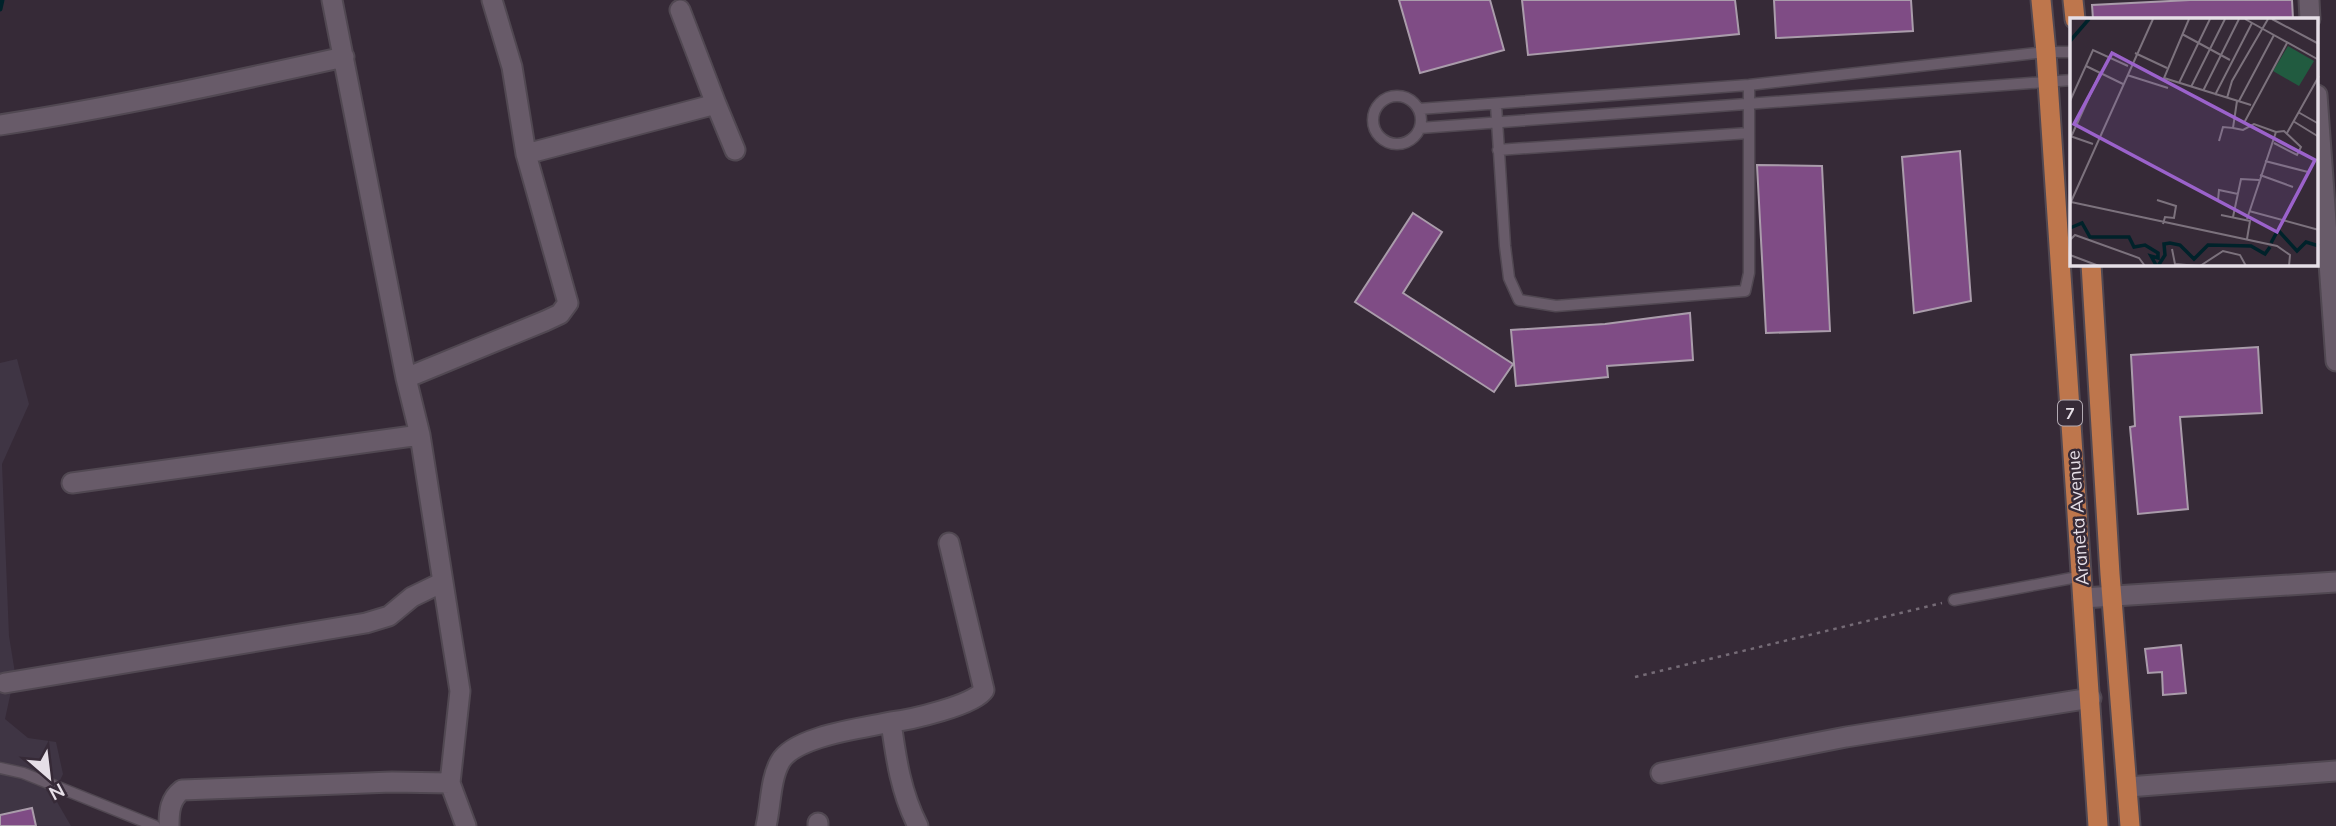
<svg xmlns="http://www.w3.org/2000/svg" width="2336" height="826" font-family="Mulish,sans-serif">
<rect width="100%" height="100%" fill="#362a37"/>
<path fill="#3f3544" d="M17,359L29,404L2,464L9,636L15,673L5,719L28,738L56,742L63,774L53,795L71,826H0V363Z"/>
<g fill="none" stroke-linecap="round" stroke-linejoin="round">
<path stroke="#00222a" stroke-width="5" d="M0,9L2,0"/>
</g>
<path fill="#7f4c85" stroke="#aa9cab" stroke-width="2" d="M1399,0H1490L1504,50L1420,73Z
M1522,0H1735L1739,34L1528,55Z
M1774,0H1911L1913,31L1776,38Z
M2190,0H2292L2293,19H2093L2092,5Z
M1960,151L1971,301L1914,313L1902,157Z
M1757,165L1822,166L1830,331L1766,333Z
M1413,213L1442,232L1403,293L1513,364L1494,392L1355,302Z
M1690,313L1693,360L1607,366L1608,377L1516,386L1511,330L1605,324Z
M2258,347L2262,413L2180,417L2188,509L2138,514L2130,427L2135,426L2131,355Z
M2181,645L2186,693L2163,695L2162,672L2148,673L2145,649Z
M32,808L36,826H0V815Z"/>
<g fill="none" stroke-linecap="round" stroke-linejoin="round">
<defs>
<path id="service" d="M1373 120a24 24 0 1 1 48 0a24 24 0 1 1-48 0Z
M1496,105L1505,246L1509,278L1519,300L1556,306L1745,291L1749,273V85
M1419,109L1749,85L2046,52H2072
M1420,128L2072,80
M1498,150L1749,133
M1954,600L2083,576
M0,768L23,773L155,826"/>
<path id="minor" d="M332,0L406,378L420,435L460,691L450,783L466,826
M2309,0L2310,19
M2317,95L2336,361
M716,104L735,150
M0,125C116,107 230,82 344,57
M526,154L716,104L680,10
M406,378L545,321L560,314L568,303L526,154L512,67L492,0
M72,483L420,435
M2083,598L2336,582
M5,683L366,623L389,616L412,597L443,582
M1661,773L1846,737L2091,698
M2128,787L2336,771
M818,823V826
M169,826C169,811 170,799 182,790L392,782L450,783
M766,826C771,806 770,780 780,762C794,736 864,728 891,722
M918,826C901,793 896,759 891,722C910,720 975,705 984,690L949,543"/>
<path id="primary" d="M2041,0L2046,52L2098,826
M2073,0L2075,19
M2091,264L2110,574L2130,826"/>
</defs>
<use href="#service" stroke="#514852" stroke-width="13"/>
<use href="#minor" stroke="#514852" stroke-width="23"/>
<use href="#primary" stroke="#514852" stroke-width="23"/>
<path stroke="#756b76" stroke-width="2.5" stroke-dasharray="3.5 5" stroke-linecap="butt" d="M1635,677L1942,603"/>
<use href="#service" stroke="#685b69" stroke-width="10"/>
<use href="#minor" stroke="#685b69" stroke-width="19"/>
<use href="#primary" stroke="#be764c" stroke-width="19"/>
</g>
<g text-anchor="middle" stroke-width="5" stroke-linejoin="round" paint-order="stroke">
<rect fill="#362a37" stroke="#b1a9b2" stroke-width="2" x="2058" y="400.5" width="24" height="25" rx="5"/>
<g font-size="16" font-weight="bold" fill="#e6dfe7">
<text x="2070" y="419">7</text>
</g>
<g font-size="18" fill="#e6dfe7" stroke="#362a37">
<text transform="translate(2078 518) rotate(-94)" y="6">Araneta Avenue</text>
</g>
</g>
<g transform="translate(2070 18)">
<rect width="248" height="248" fill="#362a37"/>
<path d="M218,28L244,43L229,68L203,53Z" fill="#215b40"/>
<path fill="none" stroke="#00222a" stroke-width="3.5" d="M0,23L19,1M0,210L12,205L20,219H59L64,229L75,227L88,235V240L81,238L86,247M201,225L208,212L227,233L236,224L249,228M88,248L95,237L94,226L100,225L110,227L124,241L138,227L181,228L195,236L200,229"/>
<path fill="none" stroke="#7c727d" stroke-width="2" d="M119,1L94,60L181,87M175,1L249,42M202,1L249,26M112,16L160,42M65,35L97,50M16,48L53,66M57,57L98,70M109,65L140,1M121,69L155,1M133,73L169,1M145,77L182,5M157,80L162,63L198,1M0,83L23,32L58,48M169,83L204,17M228,94L249,106M223,103L249,119M174,105L217,25M163,110L173,112L184,106L206,114M217,115L249,58M0,118L23,126M1,119L30,55M149,123L153,109L163,110L167,83M195,143L238,154M190,157L223,169M87,182L106,188L104,200L95,199L93,206M148,182L149,172L168,176M1,184L207,228L220,237L219,248M0,186L83,1M179,193L249,212M151,197L180,203L177,221M163,199L171,161L189,162M177,201L206,114L214,113L231,129L227,137L204,125M0,222L5,217L69,240L75,248M102,231L105,246L128,248M0,237L29,248M130,248L153,233L170,237L176,248"/>
<path fill="#9b62cb" fill-opacity="0.15" stroke="#9b62cb" stroke-width="3.5" d="M42,35L245,142L207,214L4,106Z"/>
<rect width="248" height="248" fill="none" stroke="#e6dfe7" stroke-width="3.5"/>
</g>
<g transform="translate(49 777) rotate(152)" stroke="#362a37" stroke-width="5" paint-order="stroke">
<path d="M0-5L12 26L0 18L-12 26Z" fill="#e6dfe7"/>
<text y="-10" font-size="19" font-weight="bold" text-anchor="middle" fill="#e6dfe7">N</text>
</g>
</svg>
